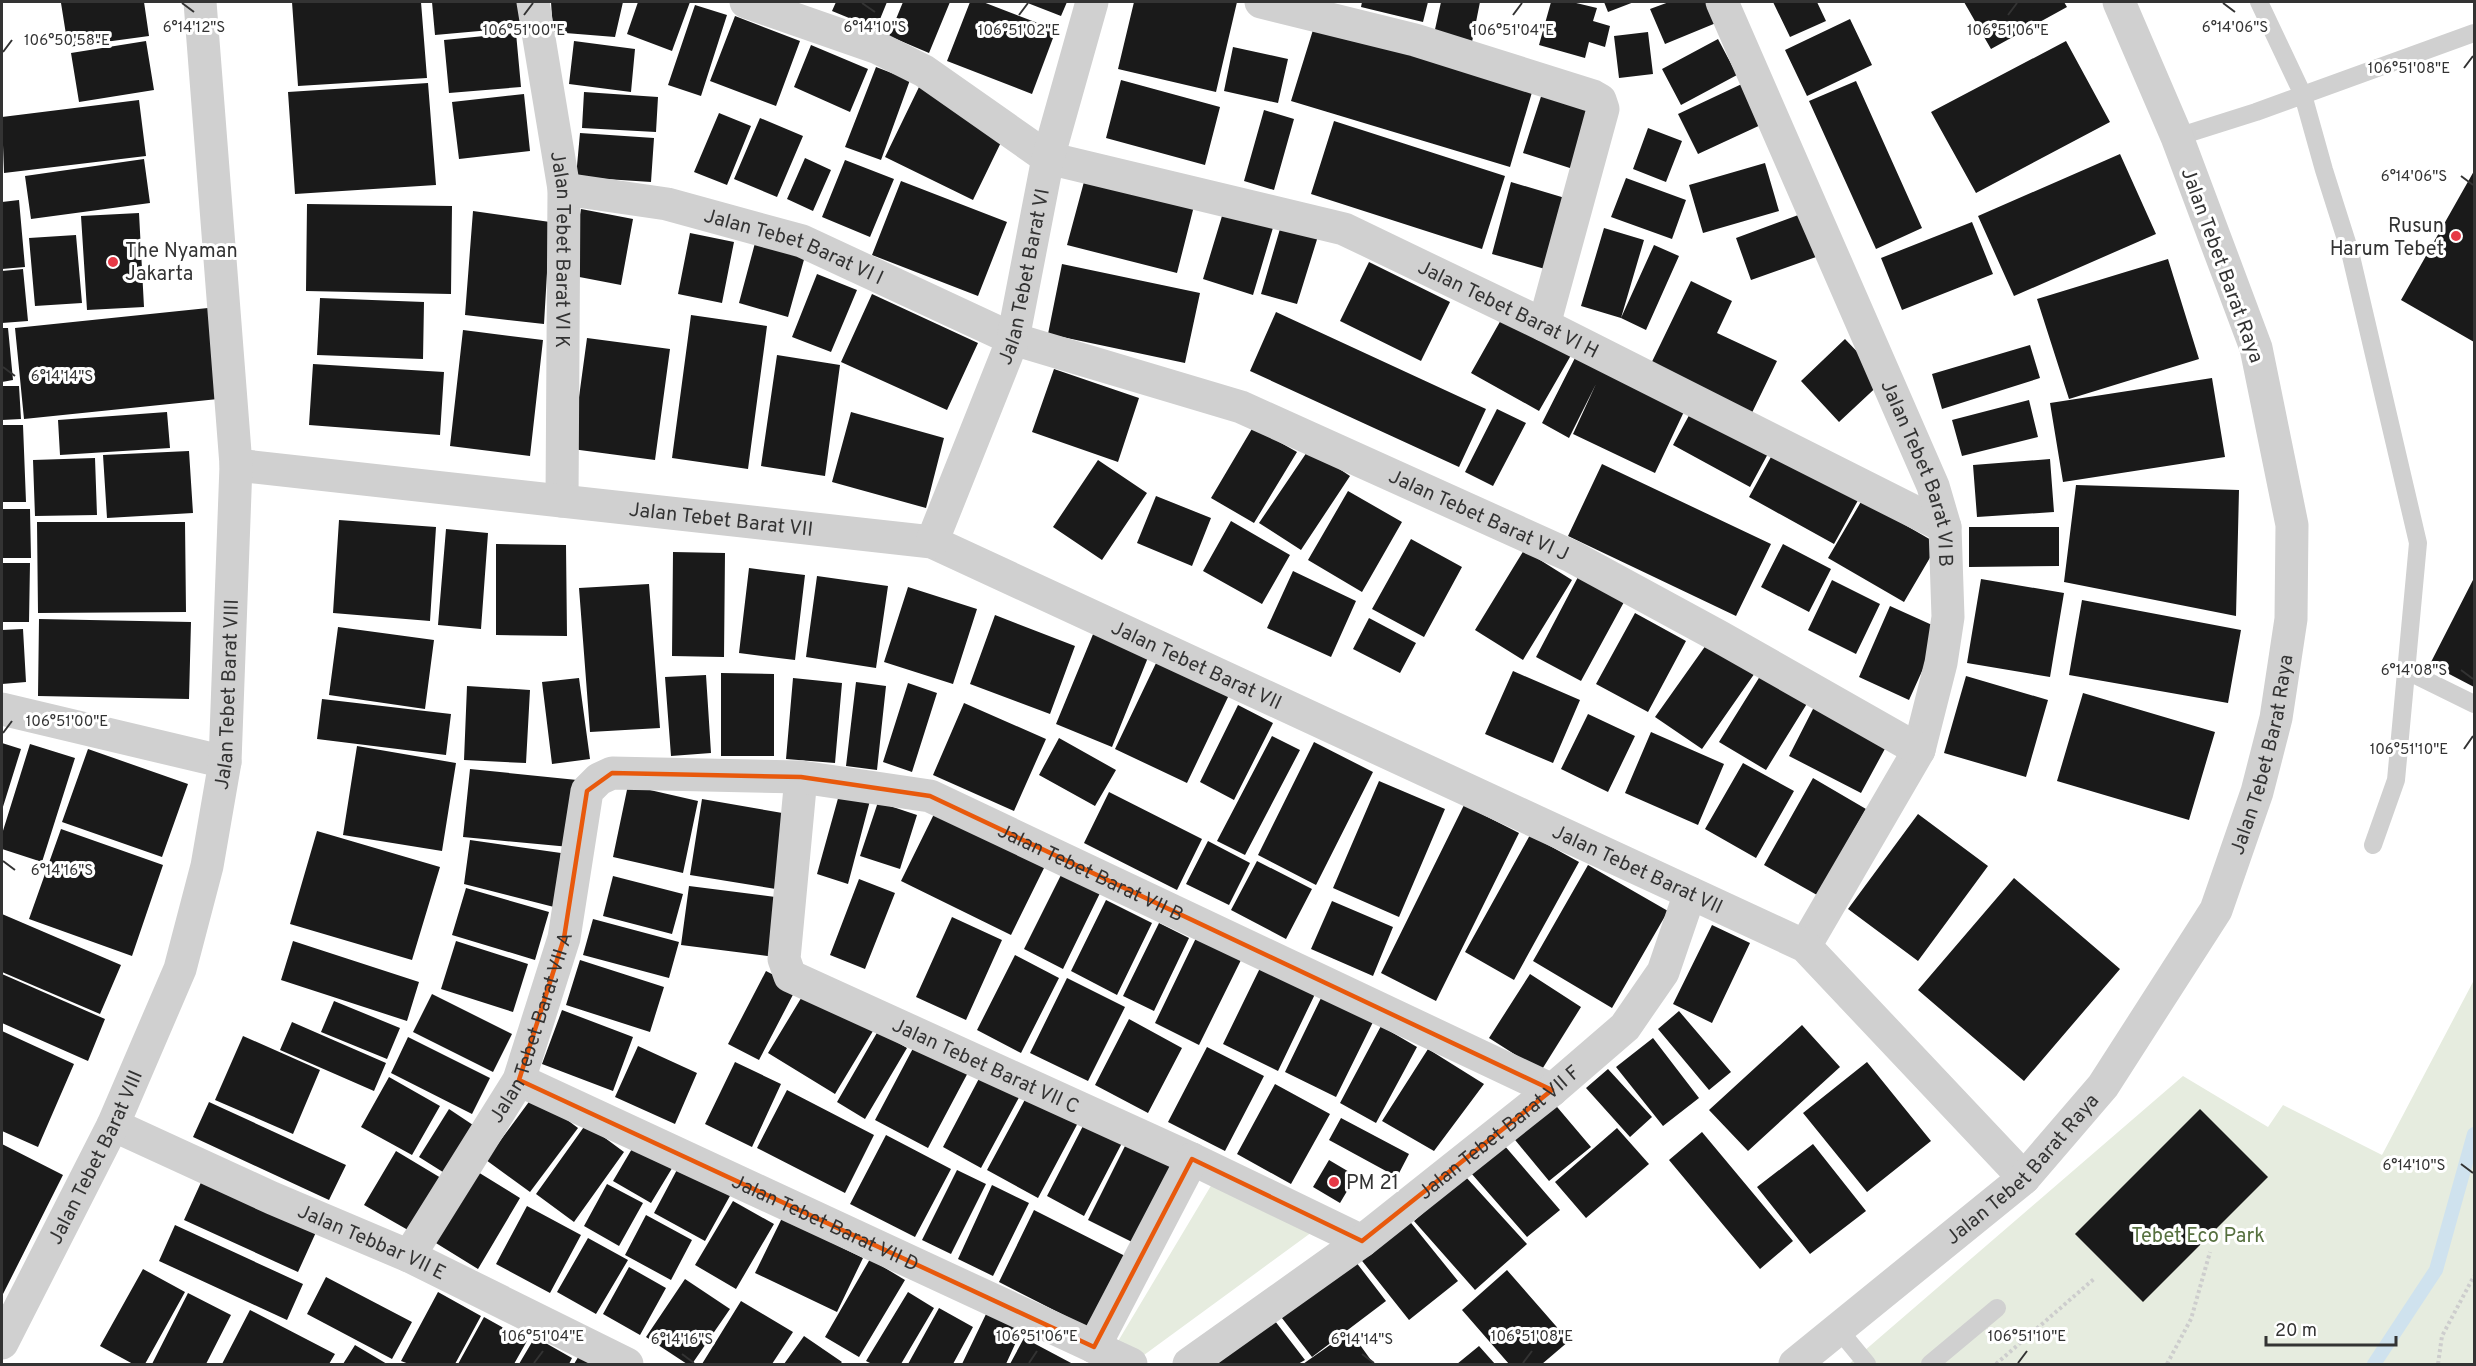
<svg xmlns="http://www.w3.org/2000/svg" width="2476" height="1366" font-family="Overpass,sans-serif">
<rect width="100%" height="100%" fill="#fff"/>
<path fill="#e6ecdf" d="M2474,980V1364H1849L2183,1076L2268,1127L2283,1105L2382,1155Z
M1215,1179L1323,1224L1144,1355L1114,1348Z"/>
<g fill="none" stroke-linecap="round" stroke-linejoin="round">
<path stroke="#cfe2ee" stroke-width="14" d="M2374,1364L2436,1270L2474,1134"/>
</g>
<path fill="#1a1a1a" d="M75,2H144L149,36L68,47L61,3Z
M292,2H421L427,78L298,86Z
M432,2H521L524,27L435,35Z
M551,2H623L615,37L553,32Z
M638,2H690L672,51L627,34Z
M836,2H887L876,29L832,11Z
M903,2H950L929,53L889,36Z
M970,2H983L1056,30L1032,94L947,61Z
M1025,2H1067L1061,16Z
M1134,2H1237L1216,92L1118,69Z
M1362,2H1428L1423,22L1361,7Z
M1441,2H1480L1472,42L1434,34Z
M1551,2H1572L1597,8L1593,21L1610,26L1605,47L1589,42L1585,58L1539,45Z
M1604,2H1634L1608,12Z
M1669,2H1706L1716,23L1665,44L1650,9Z
M1773,2H1817L1826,21L1790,37Z
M1964,2H2064L2067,7L1991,49Z
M695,5L727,15L701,96L668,85Z
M735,16L800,41L776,106L710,81Z
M1317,17L1535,82L1510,167L1291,101Z
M1850,19L1872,65L1807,96L1785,50Z
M1648,32L1653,74L1619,78L1614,36Z
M516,33L521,87L449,93L444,40Z
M1718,39L1737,75L1681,105L1662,69Z
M146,41L154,90L79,102L71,53Z
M574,41L635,49L631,92L569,84Z
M2066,41L2110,122L1976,193L1931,112Z
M811,45L868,69L850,112L794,87Z
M1233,47L1288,59L1278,103L1224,91Z
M876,67L910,80L881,160L845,147Z
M1121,80L1220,107L1205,165L1106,138Z
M1856,81L1922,228L1876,249L1809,101Z
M1746,82L1765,123L1698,154L1678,114Z
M428,83L436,185L295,194L288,92Z
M1545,84L1594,100L1573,169L1523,153Z
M919,87L1007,130L973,200L885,157Z
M584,92L658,97L656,132L582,128Z
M524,94L530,151L459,159L452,102Z
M139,100L146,156L4,173L2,117Z
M1264,110L1294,119L1274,190L1244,181Z
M719,113L751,126L727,185L694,172Z
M760,118L803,136L777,197L734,179Z
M1334,121L1505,176L1482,249L1311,194Z
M1648,128L1682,141L1666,182L1633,169Z
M580,133L654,138L651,182L576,177Z
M2120,154L2156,234L2014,296L1978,216Z
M805,158L831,170L813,211L787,199Z
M144,159L150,203L31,219L25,176Z
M845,160L894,179L870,237L822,217Z
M1765,163L1779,211L1703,233L1689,185Z
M2474,171V342L2401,300Z
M1085,178L1194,206L1177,273L1067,245Z
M1626,178L1686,200L1672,239L1611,217Z
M901,181L1007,222L978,296L872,255Z
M1511,182L1565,198L1545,269L1492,254Z
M19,200L25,267L2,269V202Z
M307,204L452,206L451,294L306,291Z
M1225,206L1275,221L1253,295L1203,279Z
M581,209L633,219L621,285L569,275Z
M473,211L550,222L544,324L465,315Z
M139,213L144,307L87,310L81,216Z
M1801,214L1816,257L1751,280L1736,238Z
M1282,222L1319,233L1297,304L1261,294Z
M1972,222L1993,274L1902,310L1881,258Z
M1604,228L1644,240L1621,318L1654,245L1679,256L1646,330L1621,318L1581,306Z
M690,233L734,242L722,303L678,294Z
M76,235L82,303L35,306L29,238Z
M755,243L805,256L788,317L739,303Z
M2168,259L2199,359L2069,399L2037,299Z
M1369,262L1450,302L1421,361L1340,321Z
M1062,264L1200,293L1185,363L1048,334Z
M23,269L28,321L2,323V271Z
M817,274L857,290L831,352L792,337Z
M1691,281L1732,301L1717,333L1777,361L1748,421L1647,372Z
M872,294L978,343L947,410L841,362Z
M320,298L424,302L423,359L317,355Z
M208,308L218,399L24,419L15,328Z
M1506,311L1574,350L1539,411L1471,373Z
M1276,312L1486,409L1459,467L1250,371Z
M691,315L767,326L748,469L672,458Z
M2,328H8L13,380L2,382Z
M463,330L543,340L530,456L450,446Z
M587,338L670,349L655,460L572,449Z
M1845,339L1884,380L1839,422L1801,381Z
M2030,345L2040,378L1942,409L1932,374Z
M1580,348L1689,401L1655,473L1573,434L1596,384L1569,438L1542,423Z
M777,355L840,365L825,476L761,466Z
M313,364L444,372L440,435L309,425Z
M1054,369L1139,398L1118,462L1032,432Z
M2212,378L2225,457L2063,482L2050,403Z
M2,386H19L21,419L2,420Z
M2029,400L2038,437L1962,456L1952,420Z
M1693,408L1770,450L1750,487L1673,445Z
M1497,409L1526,423L1493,486L1465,472Z
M167,412L170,448L60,455L58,420Z
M851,412L944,438L926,508L832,482Z
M2,425H23L26,502H2Z
M1253,427L1297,452L1254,523L1211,498Z
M1777,446L1862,493L1834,544L1749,497Z
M1309,449L1350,476L1301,550L1259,523Z
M189,451L193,513L107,518L103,455Z
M95,458L97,515L35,516L33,460Z
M2050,459L2054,512L1977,517L1973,465Z
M1098,460L1147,493L1102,560L1053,527Z
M1602,464L1771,544L1736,616L1568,536Z
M2076,485L2239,490L2236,616L2064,582Z
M1348,491L1402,522L1362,592L1308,560Z
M1156,496L1211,518L1192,566L1137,543Z
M1862,500L1938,544L1904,602L1828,558Z
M2,509H30L31,558H2Z
M339,520L436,527L430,621L333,613Z
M1231,521L1290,555L1262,604L1203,571Z
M37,522H185L186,612L38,613Z
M1969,527H2059V566L1969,567Z
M446,529L488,533L481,629L438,625Z
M1411,539L1462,567L1424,637L1372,609Z
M496,544L566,545L567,636L496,635Z
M1783,544L1831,569L1809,612L1761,587Z
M1524,550L1572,580L1523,660L1475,630Z
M673,552L725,553L724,657L672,656Z
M2,563H30L29,622H2Z
M749,568L805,575L795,660L739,653Z
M1293,571L1356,601L1331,657L1267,628Z
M817,576L888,586L876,668L806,657Z
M1578,577L1624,602L1581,681L1536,657Z
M2474,578V687L2430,664Z
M1981,579L2064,593L2050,677L1967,663Z
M1832,580L1880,604L1856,654L1808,630Z
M649,584L660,728L590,732L579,588Z
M908,587L977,609L953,684L884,662Z
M2082,600L2241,630L2228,703L2069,675Z
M1890,606L1941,629L1909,700L1859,677Z
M1635,613L1686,641L1648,712L1596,684Z
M995,615L1075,646L1050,714L970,684Z
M1369,618L1416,643L1400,673L1353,649Z
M39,619L191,622L189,699L38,696Z
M338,627L434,640L425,709L329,695Z
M1096,627L1151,650L1112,747L1056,724Z
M23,629L26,682L2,684V630Z
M1711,638L1757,670L1702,749L1655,717Z
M1157,661L1229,695L1187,783L1115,749Z
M1513,671L1580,700L1553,763L1485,734Z
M721,673L774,674V756H721Z
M1762,673L1808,702L1766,770L1719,742Z
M706,675L711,753L671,756L665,677Z
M1966,676L2048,700L2026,777L1944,753Z
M579,678L590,759L552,764L542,682Z
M793,678L842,683L835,763L786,759Z
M856,682L886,686L877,770L846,766Z
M908,683L937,693L912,772L883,762Z
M467,686L530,690L526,763L464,760Z
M2083,693L2215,732L2189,820L2057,781Z
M322,699L451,714L446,755L317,739Z
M964,703L1046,739L1014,811L933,775Z
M1238,705L1273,723L1234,800L1200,782Z
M1814,707L1887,745L1861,793L1789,756Z
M1588,714L1635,736L1608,792L1561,769Z
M1651,732L1724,764L1698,825L1625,793Z
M1272,736L1300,750L1245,855L1217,841Z
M1059,738L1116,770L1095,806L1039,775Z
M1314,742L1373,772L1316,885L1258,855Z
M2,743L21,749L2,810Z
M30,744L75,758L42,862L2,849V834Z
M357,746L456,763L442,851L343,835Z
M88,749L188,784L162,857L62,822Z
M1743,763L1794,791L1756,858L1705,829Z
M470,769L577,780L570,847L463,837Z
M1813,778L1866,809L1817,895L1764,865Z
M1379,781L1445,809L1399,917L1333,888Z
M842,784L872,793L848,884L817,874Z
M628,785L698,801L683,873L613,857Z
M1109,792L1202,839L1177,890L1084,843Z
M702,799L794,815L782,890L690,875Z
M878,802L917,815L900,869L860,856Z
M1464,805L1519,833L1436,1001L1381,973Z
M935,812L1045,866L1011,935L901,881Z
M1918,814L1988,866L1918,961L1848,909Z
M61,829L163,865L132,956L29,919Z
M317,831L440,867L412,960L290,924Z
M1530,835L1579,862L1514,980L1465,952Z
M470,840L561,853L554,907L464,884Z
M1208,841L1250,863L1229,905L1186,884Z
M1257,861L1312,889L1286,939L1231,910Z
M1588,865L1668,911L1612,1008L1533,961Z
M1062,873L1100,893L1063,969L1024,949Z
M613,876L683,894L672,934L603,916Z
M2014,878L2120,969L2024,1081L1918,990Z
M859,879L895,893L865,969L830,955Z
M689,886L783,898L775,957L681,945Z
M466,888L549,912L535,960L452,935Z
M1106,900L1152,923L1117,995L1071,971Z
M1332,901L1393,927L1373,976L1311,949Z
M2,914L121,965L100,1014L2,972Z
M952,917L1002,940L966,1020L916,997Z
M593,919L679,942L669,978L583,955Z
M1159,923L1189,938L1154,1011L1123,996Z
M1712,925L1750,943L1712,1023L1673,1004Z
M1196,938L1241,960L1199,1045L1155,1023Z
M293,941L419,982L407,1021L281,980Z
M456,941L528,964L513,1012L441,989Z
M1015,955L1059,978L1021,1053L977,1030Z
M580,960L664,987L650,1032L566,1005Z
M1261,966L1316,992L1278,1071L1223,1044Z
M766,971L797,987L759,1060L728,1044Z
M2,974L105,1019L88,1061L2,1023Z
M1530,974L1581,1007L1541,1071L1489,1038Z
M1067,978L1125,1007L1088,1081L1030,1053Z
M806,990L873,1031L835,1094L768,1053Z
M432,994L512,1034L493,1072L413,1032Z
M1322,996L1373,1022L1336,1097L1285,1072Z
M334,1001L400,1028L387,1059L321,1032Z
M562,1010L633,1037L613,1091L542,1064Z
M1679,1011L1731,1072L1709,1090L1658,1029Z
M1129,1019L1182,1048L1148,1113L1095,1085Z
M292,1022L386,1063L374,1091L280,1050Z
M1802,1025L1840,1067L1748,1151L1709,1110Z
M1381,1026L1417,1047L1376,1123L1340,1103Z
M2,1031L74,1064L38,1147L2,1131Z
M878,1031L907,1048L865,1119L837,1102Z
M243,1036L320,1070L293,1134L215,1100Z
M408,1037L490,1078L472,1114L391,1073Z
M919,1037L972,1065L928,1148L875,1120Z
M1653,1038L1699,1098L1663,1126L1616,1067Z
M638,1046L697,1073L675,1124L615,1097Z
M1207,1047L1264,1076L1225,1151L1168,1122Z
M1428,1049L1484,1084L1434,1151L1382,1121Z
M735,1062L781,1084L752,1147L705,1124Z
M1867,1062L1931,1141L1867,1192L1803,1113Z
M984,1069L1023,1090L981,1168L943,1147Z
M1608,1069L1652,1117L1630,1137L1586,1088Z
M389,1077L440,1106L412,1155L361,1127Z
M1275,1084L1330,1114L1291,1184L1237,1154Z
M787,1090L874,1135L845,1193L757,1148Z
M1029,1092L1080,1119L1038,1198L987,1170Z
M534,1095L578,1128L530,1192L486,1160Z
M1552,1101L1591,1147L1549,1181L1511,1135Z
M209,1102L346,1165L329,1200L193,1137Z
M449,1109L476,1127L446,1174L419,1157Z
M2200,1109L2268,1177L2143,1302L2075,1234Z
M1341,1118L1409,1154L1397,1177L1329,1140Z
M586,1124L624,1152L574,1222L536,1194Z
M1084,1124L1122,1143L1084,1216L1047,1196Z
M1617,1128L1649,1164L1586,1218L1555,1182Z
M1702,1132L1793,1241L1760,1269L1669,1160Z
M886,1135L951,1169L915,1237L850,1204Z
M1130,1136L1186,1165L1144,1248L1088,1220Z
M636,1142L674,1165L651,1203L613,1181Z
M2,1144L63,1175L2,1296Z
M1813,1144L1866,1211L1810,1254L1757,1187Z
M1504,1145L1560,1210L1527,1237L1471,1173Z
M396,1151L446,1181L415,1234L364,1205Z
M1329,1160L1356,1176L1340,1203L1313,1187Z
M679,1166L731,1194L705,1241L654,1213Z
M473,1169L520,1198L478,1269L431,1240Z
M957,1170L986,1184L951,1254L922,1240Z
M1465,1176L1527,1244L1475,1290L1414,1221Z
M203,1178L317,1230L298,1272L184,1220Z
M607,1184L643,1203L619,1246L584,1226Z
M992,1185L1029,1203L993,1276L958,1259Z
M733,1201L774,1224L736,1289L695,1265Z
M527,1206L581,1235L550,1293L496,1264Z
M1034,1210L1135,1261L1099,1333L999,1282Z
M1403,1213L1458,1281L1409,1320L1355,1252Z
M646,1215L692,1240L671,1280L625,1255Z
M782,1218L863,1258L837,1312L755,1273Z
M175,1225L303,1284L287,1320L159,1261Z
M588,1238L628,1260L596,1314L557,1292Z
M1349,1253L1386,1301L1312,1357L1275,1309Z
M870,1259L905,1280L859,1357L825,1337Z
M629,1267L666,1288L640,1335L603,1314Z
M143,1269L185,1292L145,1364H133L100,1346Z
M1507,1270L1569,1341L1542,1364H1509L1462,1310Z
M326,1277L412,1322L392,1359L307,1314Z
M685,1279L730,1309L692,1364H687L646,1337Z
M438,1292L481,1316L455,1364H409L401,1361Z
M908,1292L934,1308L901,1364H872L866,1361Z
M188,1293L231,1315L206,1364H152Z
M741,1301L793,1332L772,1364H702Z
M939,1308L973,1327L953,1364H908Z
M250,1310L335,1354L329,1364H222Z
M987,1312L1022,1329L1006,1364H962Z
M1268,1312L1305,1360L1298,1364H1199Z
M484,1317L527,1341L514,1364H458Z
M1350,1331L1373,1363L1303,1364Z
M804,1336L842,1362L840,1364H784Z
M535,1337L572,1358L569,1364H519Z
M1024,1338L1073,1364H1010Z
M355,1345L387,1364H343Z
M1479,1346L1495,1364H1457Z
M580,1354L598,1364H574Z"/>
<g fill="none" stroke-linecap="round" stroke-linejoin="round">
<path stroke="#cdcdcd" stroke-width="4" stroke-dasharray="3 3" stroke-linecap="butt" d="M1996,1364L2095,1278
M2167,1364L2191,1319L2210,1252
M2438,1364L2442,1336L2474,1276"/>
<path stroke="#d0d0d0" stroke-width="18" d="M2259,2L2303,95L2324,170L2350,252L2418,543L2396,780L2373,845
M2177,137L2256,112L2474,33
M2407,671L2474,704
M1839,1330L1867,1364
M1930,1364L1997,1308"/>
<g stroke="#d0d0d0" stroke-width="33">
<path id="s1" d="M533,2L564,189L562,501"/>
<path id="s2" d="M746,2L878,48L924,71L1048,158L1344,229L1544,325L1945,527"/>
<path d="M1261,2L1415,40L1593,96L1600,100L1603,109L1544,325"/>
<path id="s3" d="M1722,2L1933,486L1945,527L1948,617L1941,663L1919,750L1805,946"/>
<path id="s4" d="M564,189L667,204L802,241L1013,339L1241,407L1571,556L1720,637L1919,750"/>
<path id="s5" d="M236,465L932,542L1805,946L2024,1178"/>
<path id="s6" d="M932,542L1013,339L1048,158L1092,2"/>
<path d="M2,709L225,762"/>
<path id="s7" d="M801,777L784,959L790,976L1192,1159L1362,1241"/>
<path id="s8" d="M519,1080L1131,1364"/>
<path id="s9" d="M113,1125L272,1198L409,1256L627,1364"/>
<path id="s10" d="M409,1256L519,1080L564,938L587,791L599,779L612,773L801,777L930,796L1552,1090"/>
<path d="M1094,1347L1192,1159"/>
<path id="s11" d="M1189,1364L1362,1241L1552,1090L1625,1027L1663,972L1690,893"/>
</g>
<g stroke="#d0d0d0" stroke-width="33">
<path id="s12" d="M2,1343L113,1125L180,969L207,866L225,762L236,465L200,2"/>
<path id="s13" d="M1795,1364L2024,1178L2103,1086L2216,910L2257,792L2276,718L2291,619L2292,525L2256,348L2177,137L2119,2"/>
</g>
</g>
<path fill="none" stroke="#e8590c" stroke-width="4.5" stroke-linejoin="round" d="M612,773L801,777L930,796L1552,1090L1362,1241L1192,1159L1094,1347L519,1080L564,938L587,791Z"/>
<path fill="none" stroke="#333" stroke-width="2" d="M182,3L194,12M862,3L875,12M2223,3L2235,12M524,15L533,3M1019,15L1028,3M1513,15L1522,3M2008,15L2017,3M3,52L12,40M2464,68L2473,56M2461,176L2473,185M3,367L15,376M2461,670L2473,679M3,733L12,721M2464,749L2473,736M3,861L15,870M2461,1164L2473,1173M682,1354L694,1363M1362,1354L1374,1363M534,1363L543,1351M1029,1363L1037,1351M1523,1363L1532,1351M2018,1363L2027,1351"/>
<g fill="#e63946" stroke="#fff" stroke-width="2">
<circle cx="2456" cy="236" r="6"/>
<circle cx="113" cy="262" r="6"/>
<circle cx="1334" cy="1182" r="6"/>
</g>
<g text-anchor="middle" stroke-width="6" stroke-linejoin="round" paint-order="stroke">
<g font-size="20" fill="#333" stroke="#fff" text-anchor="start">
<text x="2444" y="232" text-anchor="end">Rusun<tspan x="2444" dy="23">Harum Tebet</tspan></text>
<text x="125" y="257">The Nyaman<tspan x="125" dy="23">Jakarta</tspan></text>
<text x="1346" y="1189">PM 21</text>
</g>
<g font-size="20" fill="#333" stroke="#fff">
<text dy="7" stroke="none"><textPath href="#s4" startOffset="238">Jalan Tebet Barat VI I</textPath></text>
<text dy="7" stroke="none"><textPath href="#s1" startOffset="250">Jalan Tebet Barat VI K</textPath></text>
<text transform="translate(2223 265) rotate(70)" y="7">Jalan Tebet Barat Raya</text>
<text dy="7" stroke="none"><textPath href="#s6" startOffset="282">Jalan Tebet Barat VI</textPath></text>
<text dy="7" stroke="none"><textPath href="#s2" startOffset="830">Jalan Tebet Barat VI H</textPath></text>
<text dy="7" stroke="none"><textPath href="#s3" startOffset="512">Jalan Tebet Barat VI B</textPath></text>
<text dy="7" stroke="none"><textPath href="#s4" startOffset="976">Jalan Tebet Barat VI J</textPath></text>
<text dy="7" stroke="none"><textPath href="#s5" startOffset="488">Jalan Tebet Barat VII</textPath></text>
<text dy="7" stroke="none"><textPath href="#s5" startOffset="992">Jalan Tebet Barat VII</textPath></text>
<text dy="7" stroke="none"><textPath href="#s12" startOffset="694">Jalan Tebet Barat VIII</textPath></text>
<text dy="7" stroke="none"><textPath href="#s13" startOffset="788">Jalan Tebet Barat Raya</textPath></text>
<text dy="7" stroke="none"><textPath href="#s5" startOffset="1478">Jalan Tebet Barat VII</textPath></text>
<text dy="7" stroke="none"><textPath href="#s10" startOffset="1034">Jalan Tebet Barat VII B</textPath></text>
<text dy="7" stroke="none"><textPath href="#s10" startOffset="261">Jalan Tebet Barat VII A</textPath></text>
<text dy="7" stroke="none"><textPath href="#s7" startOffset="416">Jalan Tebet Barat VII C</textPath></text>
<text dy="7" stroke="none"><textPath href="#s11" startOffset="387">Jalan Tebet Barat VII F</textPath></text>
<text dy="7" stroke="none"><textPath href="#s12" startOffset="208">Jalan Tebet Barat VIII</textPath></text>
<text dy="7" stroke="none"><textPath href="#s13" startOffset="300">Jalan Tebet Barat Raya</textPath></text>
<text dy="7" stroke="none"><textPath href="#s8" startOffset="338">Jalan Tebet Barat VII D</textPath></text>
<text dy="7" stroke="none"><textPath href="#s9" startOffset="284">Jalan Tebbar VII E</textPath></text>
</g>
<g font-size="20" fill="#56703f" stroke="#fff">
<text x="2198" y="1242">Tebet Eco Park</text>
</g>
</g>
<g font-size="15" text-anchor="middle" fill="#333" stroke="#fff" stroke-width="6" stroke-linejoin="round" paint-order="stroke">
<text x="194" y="32">6°14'12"S</text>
<text x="875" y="32">6°14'10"S</text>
<text x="2235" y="32">6°14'06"S</text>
<text x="524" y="35">106°51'00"E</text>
<text x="1513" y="35">106°51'04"E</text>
<text x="1019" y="35">106°51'02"E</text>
<text x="2008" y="35">106°51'06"E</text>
<text x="67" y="45">106°50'58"E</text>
<text x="2409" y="73">106°51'08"E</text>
<text x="2414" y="181">6°14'06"S</text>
<text x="62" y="381">6°14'14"S</text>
<text x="2414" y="675">6°14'08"S</text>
<text x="67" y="726">106°51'00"E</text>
<text x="2409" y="754">106°51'10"E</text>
<text x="62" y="875">6°14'16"S</text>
<text x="2414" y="1170">6°14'10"S</text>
<text x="543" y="1341">106°51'04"E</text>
<text x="1037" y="1341">106°51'06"E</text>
<text x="1532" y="1341">106°51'08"E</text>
<text x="2027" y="1341">106°51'10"E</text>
<text x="682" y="1344">6°14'16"S</text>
<text x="1362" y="1344">6°14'14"S</text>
</g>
<rect width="2476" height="1366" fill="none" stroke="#333333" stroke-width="6"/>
<path d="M2266 1336v9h130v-9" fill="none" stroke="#333333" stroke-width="3"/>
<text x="2275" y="1336" font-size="18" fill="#333333" stroke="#ffffff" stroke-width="4.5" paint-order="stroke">20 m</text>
</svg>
